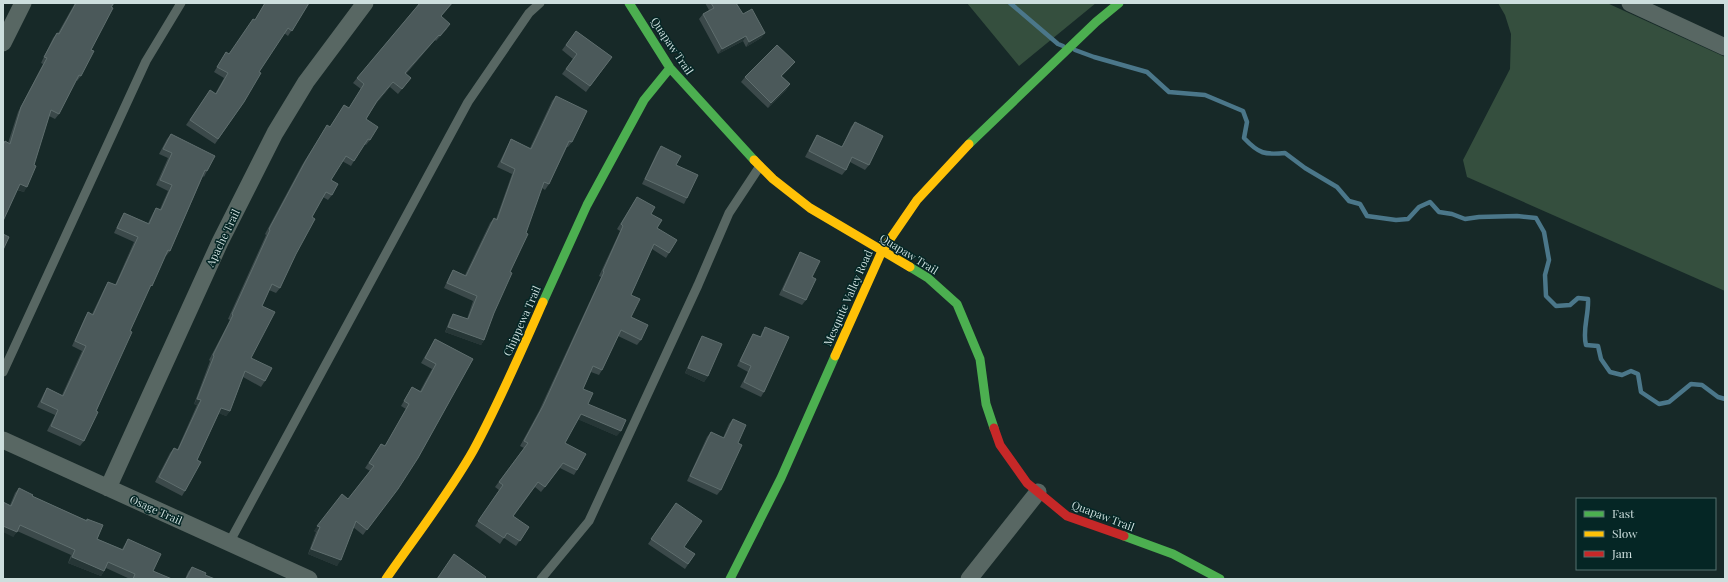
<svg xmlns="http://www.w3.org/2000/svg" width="1728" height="582" font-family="'Playfair Display',serif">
<rect width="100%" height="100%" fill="#172928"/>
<path fill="#354f3e" d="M967,3H1096L1019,66Z
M1498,3H1607L1725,57V291L1467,177L1463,160L1510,69L1511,34L1505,15Z"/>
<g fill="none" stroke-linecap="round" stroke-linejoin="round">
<path stroke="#4b778a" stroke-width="4.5" d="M1010,3L1058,44L1063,46
M1075,50L1094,57L1147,72L1169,92L1205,95L1243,111L1247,122L1244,138C1259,154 1265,155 1285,153L1305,168L1337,187L1349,201L1360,204L1367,216L1396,220L1408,219L1419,207L1430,202L1439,212L1452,214L1465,219L1479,217L1517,216L1536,218L1544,232L1549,260L1545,275L1546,296L1556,306L1570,305L1578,298L1588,299C1589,315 1582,330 1586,345L1598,346L1601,359L1610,372L1622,375L1631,371L1638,374L1641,392L1659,404L1669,402L1691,384L1702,385L1718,397L1725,399"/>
<path stroke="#586763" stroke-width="9" d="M3,372L146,61L181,3
M229,543L468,102L529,13L540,3
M541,579L589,521L698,285L729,213L760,166"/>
<path stroke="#586763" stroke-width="17" d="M1630,3L1725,47
M3,43L23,3
M3,440L309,579
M108,488L220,242L275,133L306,82L365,3
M969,579L1038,492"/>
<path stroke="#4caf50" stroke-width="9" d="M629,3L670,68L754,160
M969,144L1096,22L1119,3
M910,267L928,278L957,304L980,359L986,404L994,428
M543,302L587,205L644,100L670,68
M1124,536L1173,554L1220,579
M730,579L781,478L835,356"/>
<path stroke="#ffc107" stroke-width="9" d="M754,160L773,179L810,208L910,267
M835,356L882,251L917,200L969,144
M386,579C415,537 448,495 473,451C499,403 521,352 543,302"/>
<path stroke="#c62828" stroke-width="9" d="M994,428L1000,445L1027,483L1067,516L1124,536"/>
</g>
<path fill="#3b494a" d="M75,3H114L91,50L81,76L77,81L76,80L59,114L55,119L49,116L24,192L17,190L3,221V144L5,141L8,143L18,112L43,64L41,63L53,38L57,33H58Z
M265,3H309L288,36L284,33L259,72L244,102L215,144L186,125L210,90L215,94L224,78L214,72L226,52L229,54L255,20Z
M420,3H453L441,16L447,29L436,41L435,40L406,74L411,78L398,94L390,87L375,105L366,119L370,140L366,145L364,144L351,166L342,161L331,180L332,195L328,200L323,197L312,217L280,288L276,293L269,290L262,306L251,358L265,381L261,387L243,377L230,411L226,416L219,413L197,460L185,491L182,496L155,482L170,453L174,448L177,450L197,405L194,404L210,361L209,360L230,320L228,319L266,235L265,234L302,165L324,130L327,125L330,127L344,105L349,108L361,89L353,83L357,78Z
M705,3H736L743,14L765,33L761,38L746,47L743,41L718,54L699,19L703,14L709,10Z
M576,31L612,57L586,92L562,74L573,59L562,50Z
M791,67L782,76L790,84L786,90L768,108L741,82L745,77Z
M556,96L572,142L568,147H567L549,184L545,190L542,188L510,272L494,313L484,340L481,345L445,332L450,319L453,314L467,319L473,301L444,288L450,275L453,270L465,275L490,223L494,218L496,219L512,174L497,167L511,139L530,148L552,101Z
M855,122L869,165L865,170L850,162L846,170L842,175L805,157L814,140L817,135L842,147L851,127Z
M171,134L207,171L204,177L203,176L170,251L166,256H165L148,291L130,331L84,441L80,446L47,431L55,415L37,407L44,393L47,388L62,395L82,351L72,346L85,317L88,312L92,314L105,287L108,282L115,285L134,242L114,233L121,218L124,213L148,223L153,213L156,208L160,209L168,191L156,185L168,158L159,154L167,139Z
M661,146L676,165L687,198L684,204L642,184L657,152Z
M637,197L651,214L657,228L669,253L666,258L652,249L631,295V317L641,340L637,345L618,336L602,370L599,375L591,372L583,389L588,404L617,436L578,419L565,443L577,470L574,475L560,468L541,492L535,487L513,517L529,527L516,546L504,538L500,544L475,526L499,490L495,487L524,448L520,446L539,411L601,277L599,276L620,231L617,229Z
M800,252L812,277L806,300L802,305L779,295L797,257Z
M765,327L764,392L761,397L740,387L748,372L737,366L750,339L753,334L760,337L762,332Z
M702,336L708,376L704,382L685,373L699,341Z
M435,339L473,359L418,458L363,535L353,527L337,566L308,554L316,532L314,531L348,499L370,471L365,468L381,444L385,446L406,409L401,406L409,392L412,387L420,391L432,369L421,363L432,344Z
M733,419L738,443L721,490L717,495L687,481L707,437L711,432L723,438L729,424Z
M19,488L32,496L86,520L87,519L97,539L122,549L128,539L153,571L172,579H130L106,568L101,576L68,563L71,555L17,531L13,537L10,505L15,493Z
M676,503L684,547L695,554L685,569L648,544Z
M192,567L205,575L215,579H185L188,572Z"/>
<path fill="#263636" d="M452,3H453L437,21L441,16Z
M450,24L447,29L436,41L440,36Z
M765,33L761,38L746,47L749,42Z
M439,35L435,40L401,78L405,73Z
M746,36L743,41L718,54L722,49Z
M795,62L791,67L777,81L781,76Z
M393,82L390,87L374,106L377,101Z
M790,84L786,90L768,108L771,103Z
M20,184L27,187L24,192L16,189Z
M448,327L484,340L481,345L445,332Z
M688,368L708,376L704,382L685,373Z
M197,399L201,400L197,405L194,404Z
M221,408L230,411L226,416L218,413Z
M581,414L621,431L617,436L577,419Z
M3,526L17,532L13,537L3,532Z
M317,526L320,527L316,532L314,531Z
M311,549L341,560L337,566L308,554Z
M72,557L104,571L101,576L68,563Z"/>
<path fill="#4b595a" stroke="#5f6e6e" d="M76,3H114L111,7L113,8L91,50L94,51L81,76L79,75L59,114L51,110L34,165L36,166L27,187L20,184L3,221V145L5,141L10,144L21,107L47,58L44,57L57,33L59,34Z
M265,3H309L292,31L288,28L259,72L261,73L244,102L218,139L190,120L210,90L216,94L228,73L217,67L226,52L229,54L253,19L255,20Z
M420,3H452L441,16L450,24L440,36L439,35L405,73L411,78L402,89L393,82L377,101L366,119L378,127L370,140L368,139L354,161L346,156L331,180L338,184L332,195L326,192L312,217L315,219L296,254L280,288L272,284L262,306L275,312L251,358L272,368L265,381L245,371L230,411L221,408L197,460L201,462L185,491L159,477L174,448L178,450L201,400L197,399L214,356L213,355L233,315L232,314L270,230L269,229L306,160L327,125L330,127L344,105L349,108L364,84L357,78Z
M711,3H736L743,14L752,9L765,33L749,42L746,36L722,49L703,14L714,8Z
M576,31L612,57L590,86L566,69L577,54L566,45Z
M777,45L795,62L781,76L790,84L771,103L745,77Z
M556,96L587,111L572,142L569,141L549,184L544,182L526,233L528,234L510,272L512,273L494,313L484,340L448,327L453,314L468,319L477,296L447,283L453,270L466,276L494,218L497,220L515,169L501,162L511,139L531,149Z
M855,122L883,136L869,165L852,157L846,170L809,151L817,135L842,147Z
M171,134L215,156L207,171L205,170L170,251L168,250L152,286L151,285L130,331L132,332L96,411L98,412L84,441L51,426L58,410L41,402L47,388L63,396L86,346L75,341L88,312L93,315L108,282L116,285L138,237L117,228L124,213L149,224L156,208L161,210L172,185L160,180L172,153L163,149Z
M661,146L681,156L676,165L698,175L687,198L645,179Z
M637,197L655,207L651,214L662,220L657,228L677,240L669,253L654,244L631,295L640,299L631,317L648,325L641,340L621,330L602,370L593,366L583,389L593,393L588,404L626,420L621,431L581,414L565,443L586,454L577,470L563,463L545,487L538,482L513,516L529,527L520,541L507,533L504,538L478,521L503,485L499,482L528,443L524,441L543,406L604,272L603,271L623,226L621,224Z
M3,234L9,237L3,250Z
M800,252L820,261L812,277L816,279L806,300L783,290Z
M765,327L789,337L764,392L744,382L751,366L740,361L753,334L761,337Z
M702,336L722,344L708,376L688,368Z
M435,339L473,359L418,458L398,489L367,530L356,521L341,560L311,549L320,527L317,526L342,494L348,499L374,466L369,463L381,444L385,446L409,404L404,401L412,387L421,392L436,364L425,358Z
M733,419L746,425L738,443L742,445L721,490L690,476L711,432L724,438Z
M19,488L33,495L32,496L87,521V519L103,525L97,539L123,550L128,539L161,554L153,571L172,579H133L135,574L108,562L104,571L72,557L75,550L20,525L17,532L3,526V502L11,506Z
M676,503L702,521L684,547L695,554L688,564L651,539Z
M454,554L486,577L484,579H437Z
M192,567L206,573L205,575L215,579H186Z"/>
<g text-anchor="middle" stroke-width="3" stroke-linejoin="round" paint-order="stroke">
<g font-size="11" fill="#cddedd" stroke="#052625">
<text transform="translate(672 46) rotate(56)" y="4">Quapaw Trail</text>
<text transform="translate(223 238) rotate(-64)" y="4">Apache Trail</text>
<text transform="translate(909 254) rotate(32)" y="4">Quapaw Trail</text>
<text transform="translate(848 298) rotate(-66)" y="4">Mesquite Valley Road</text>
<text transform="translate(522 321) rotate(-66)" y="4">Chippewa Trail</text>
<text transform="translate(156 510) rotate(24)" y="4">Osage Trail</text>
<text transform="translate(1103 516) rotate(21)" y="4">Quapaw Trail</text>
</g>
</g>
<rect width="1728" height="582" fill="none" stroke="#cddedd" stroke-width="8"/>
<rect x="1576" y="498" width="140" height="72" fill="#052625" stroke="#55706f"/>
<rect x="1584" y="511" width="20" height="6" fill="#4caf50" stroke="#55706f"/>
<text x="1612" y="518" font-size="12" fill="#cddedd">Fast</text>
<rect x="1584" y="531" width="20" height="6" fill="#ffc107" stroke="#55706f"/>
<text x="1612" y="538" font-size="12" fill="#cddedd">Slow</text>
<rect x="1584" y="551" width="20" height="6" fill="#c62828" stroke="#55706f"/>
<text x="1612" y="558" font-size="12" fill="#cddedd">Jam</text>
</svg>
